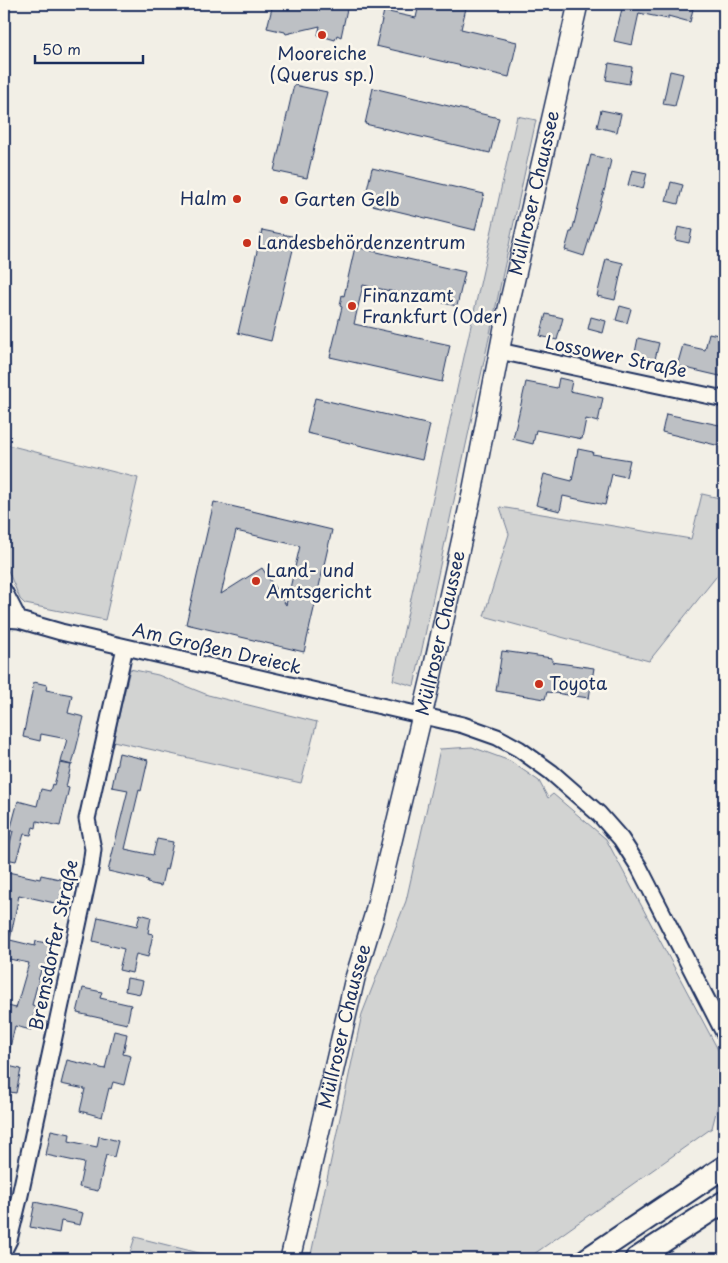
<svg xmlns="http://www.w3.org/2000/svg" width="728" height="1263" font-family="'Playpen Sans',sans-serif">
<rect width="100%" height="100%" fill="#f2efe6"/>
<filter id="ink" filterUnits="userSpaceOnUse"><feTurbulence type="fractalNoise" baseFrequency=".02" numOctaves="2"/><feDisplacementMap in="SourceGraphic" scale="10" xChannelSelector="R" yChannelSelector="G"/><feConvolveMatrix kernelMatrix="1 2 1 2 8 2 1 2 1" color-interpolation-filters="sRGB"/></filter>
<g filter="url(#ink)">
<path fill="#d2d3d2" stroke="#768198" d="M517,116L536,120L414,686L393,680Z
M4,444L138,478L105,620L25,604L20,599L4,561Z
M702,494L724,499V567L649,661L484,616L509,534L500,507L691,539Z
M130,669L158,675L208,695L317,722L301,783L113,741Z
M472,747L510,761L539,781L548,798L553,794L606,839L724,1061V1081L712,1128L527,1259H310L362,1014L406,901L440,749Z
M135,1237L223,1259H128Z"/>
<path fill="#bdc0c4" stroke="#1b2f5e" fill-rule="evenodd" d="M273,4H348L341,37L337,35L335,40L318,35L320,26L286,34L285,32L267,28Z
M419,4H467L461,29L517,42L509,77L376,46L384,11L416,18Z
M620,4H664L693,9L690,22L668,16V19L639,13L632,45L614,41L622,9L620,8Z
M609,63L632,67L629,84L606,80Z
M670,71L683,74L675,106L663,104Z
M294,85L327,92L307,178L274,171Z
M373,88L499,118L490,153L365,124Z
M601,110L621,114L617,132L597,127Z
M591,155L611,160L605,188L584,256L565,250L570,232H572Z
M372,168L484,194L475,230L364,203Z
M632,170L647,173L643,189L628,185Z
M671,182L683,185L678,204L666,201Z
M678,227L692,230L689,243L675,240Z
M262,230L296,237L271,341L238,333Z
M355,247L465,272L457,306L363,285L354,324L450,345L442,382L330,357L342,307L340,306L342,295L344,296Z
M606,259L623,263L615,300L597,296Z
M620,306L631,309L627,323L616,320Z
M546,314L563,318L557,340L540,336Z
M591,317L606,321L603,333L588,329Z
M709,333L723,336L719,355L724,356V377L677,366L683,345L705,350Z
M638,338L659,343L654,363L634,358Z
M559,378L572,381L570,391L603,398L598,422L586,419L582,439L536,430L533,444L513,439L526,382L557,388Z
M315,398L430,425L422,460L307,433Z
M666,414L724,426V447L662,432Z
M578,449L593,452L592,454L630,460L626,477L612,474L605,505L563,496L560,511L536,505L544,474L572,481Z
M214,502L332,530L304,652L186,624ZM236,531L300,546L286,605L262,568L221,594Z
M502,651L552,658V662L594,668L589,698L547,692L545,699L496,691Z
M34,682L47,685L46,690L72,695L68,713L84,717L72,765L61,762L67,739L41,734L40,741L23,737Z
M119,753L148,760L141,791L139,790L125,849L153,855L157,839L173,842L167,870L165,869L161,886L147,883L148,880L108,871L128,790L112,787Z
M60,763L71,765L66,787L69,788L60,826L37,821L36,828L33,827L31,835L24,834L16,861L6,859L13,831H10L18,801L37,806L41,789L50,791L52,784L54,785Z
M8,872L40,879L41,875L64,880L59,904L19,895L10,940L35,946L36,941L51,944L46,967L42,966L32,1005L36,1006L31,1030L15,1026L8,1056L4,1055V1005L16,1008L29,963L4,958V915L8,893H4Z
M140,914L151,917L148,933L153,934L148,957L136,954L132,973L119,970L124,949L93,941L98,917L137,926Z
M127,978L143,981L140,994L125,991Z
M83,988L102,992L100,998L131,1005L127,1024L77,1013Z
M114,1031L127,1034L123,1054L131,1056L124,1085L113,1082L111,1089L109,1088L102,1117L80,1111L85,1089L61,1084L67,1060L105,1069Z
M4,1065L21,1069L16,1093L4,1091Z
M51,1130L70,1134L69,1141L97,1147L99,1136L118,1141L114,1157L106,1155L98,1191L79,1187L84,1163L46,1155Z
M35,1202L83,1213L80,1225L61,1221L59,1233L30,1227Z"/>
<g fill="none" stroke-linecap="round" stroke-linejoin="round">
<defs>
<path id="minor" d="M499,351L724,399
M4,591L19,620
M4,619L19,620L61,632L463,725L497,737L519,749L551,772L599,814L621,839L639,867L724,1033
M4,1250L9,1240L20,1195L91,865L93,849L87,819L125,647"/>
<g id="major">
<path id="s1" d="M290,1259L355,978L374,916L431,678L472,493L505,322L578,4"/>
</g>
<path id="highway" d="M587,1259L724,1167
M636,1259L724,1202"/>
</defs>
<use href="#minor" stroke="#1b2f5e" stroke-width="19"/>
<use href="#major" stroke="#1b2f5e" stroke-width="22"/>
<use href="#highway" stroke="#1b2f5e" stroke-width="25"/>
<use href="#minor" stroke="#fbf7ec" stroke-width="15"/>
<use href="#major" stroke="#fbf7ec" stroke-width="19"/>
<use href="#highway" stroke="#fbf7ec" stroke-width="21"/>
</g>
</g>
<g fill="#c8321e" stroke="#fbf7ec" stroke-width="2">
<circle cx="322" cy="35" r="5"/>
<circle cx="237" cy="199" r="5"/>
<circle cx="284" cy="200" r="5"/>
<circle cx="247" cy="243" r="5"/>
<circle cx="352" cy="306" r="5"/>
<circle cx="256" cy="581" r="5"/>
<circle cx="539" cy="684" r="5"/>
</g>
<g text-anchor="middle" stroke-width="5" stroke-linejoin="round" paint-order="stroke">
<g font-size="18" fill="#1b2f5e" stroke="#fbf7ec" text-anchor="start">
<text x="322" y="60" text-anchor="middle">Mooreiche<tspan x="322" dy="21">(Querus sp.)</tspan></text>
<text x="227" y="205" text-anchor="end">Halm</text>
<text x="294" y="206">Garten Gelb</text>
<text x="257" y="249">Landesbehördenzentrum</text>
<text x="362" y="302">Finanzamt<tspan x="362" dy="21">Frankfurt (Oder)</tspan></text>
<text x="266" y="577">Land- und<tspan x="266" dy="21">Amtsgericht</tspan></text>
<text x="549" y="690">Toyota</text>
</g>
<g font-size="18" fill="#1b2f5e" stroke="#fbf7ec">
<text dy="6" stroke="none"><textPath href="#s1" startOffset="1094">Müllroser Chaussee</textPath></text>
<text transform="translate(616 357) rotate(12)" y="6">Lossower Straße</text>
<text dy="6" stroke="none"><textPath href="#s1" startOffset="644">Müllroser Chaussee</textPath></text>
<text transform="translate(217 649) rotate(13)" y="6">Am Großen Dreieck</text>
<text transform="translate(54 945) rotate(-78)" y="6">Bremsdorfer Straße</text>
<text dy="6" stroke="none"><textPath href="#s1" startOffset="239">Müllroser Chaussee</textPath></text>
</g>
</g>
<rect width="728" height="1263" fill="none" stroke="#fbf7ec" stroke-width="20"/>
<rect x="10" y="10" width="708" height="1243" fill="none" stroke="#1b2f5e" stroke-width="2" filter="url(#ink)"/>
<path d="M35 55v8h108v-8" fill="none" stroke="#1b2f5e" stroke-width="2.5"/>
<text x="42" y="55" font-size="15" fill="#1b2f5e" stroke="#fbf7ec" stroke-width="4" paint-order="stroke">50 m</text>
</svg>
